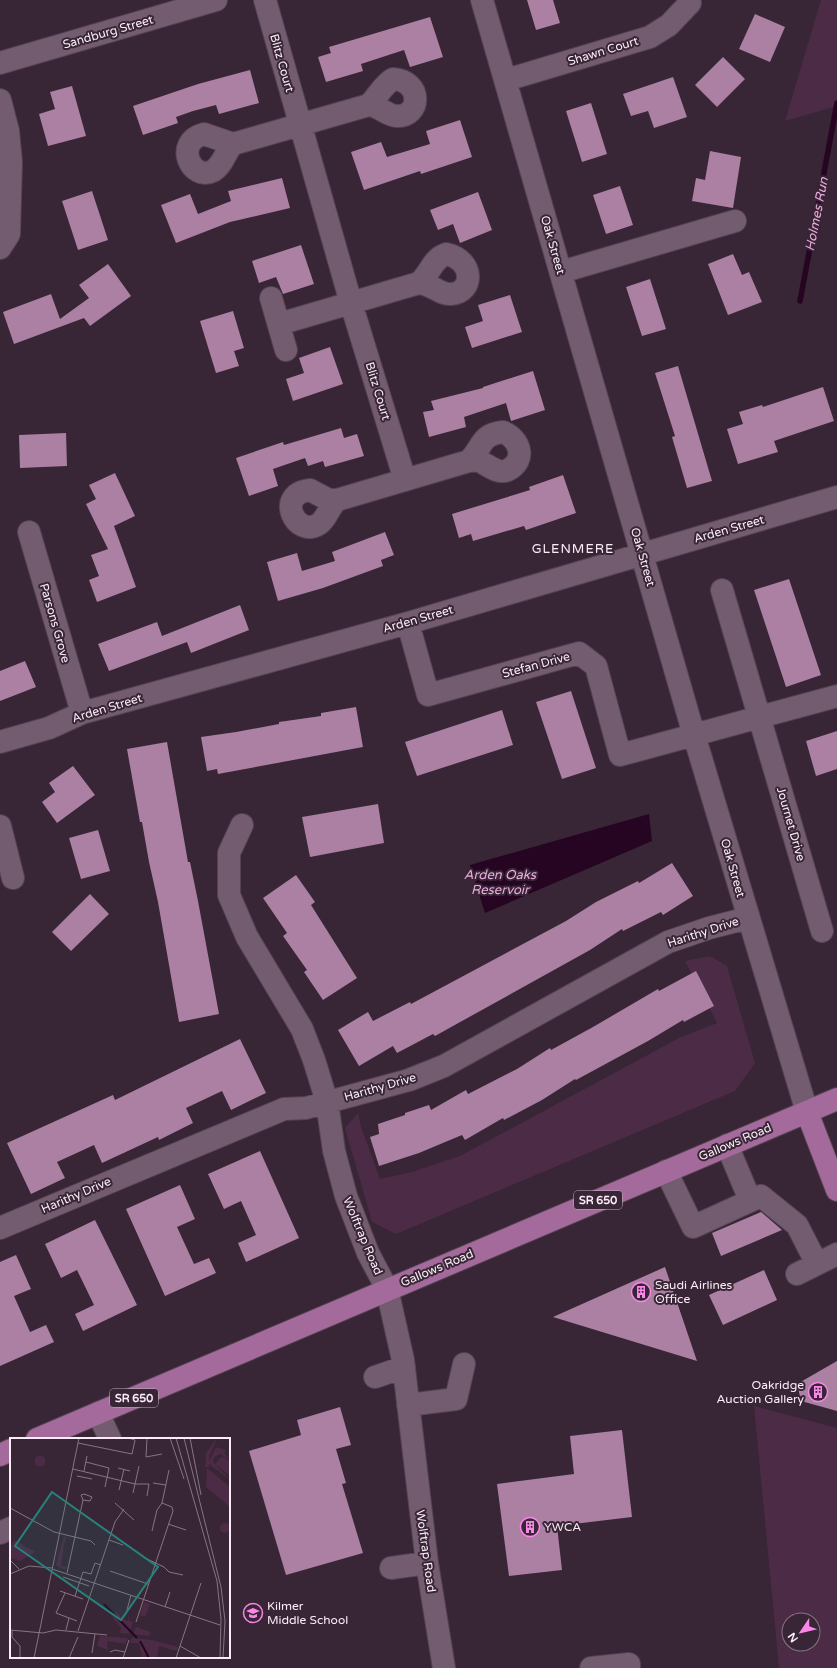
<svg xmlns="http://www.w3.org/2000/svg" width="837" height="1668" font-family="'Varela Round',sans-serif">
<rect width="100%" height="100%" fill="#382535"/>
<path fill="#4c2b47" fill-rule="evenodd" d="M821,0H837V106L785,121Z
M710,956L727,966L755,1063L735,1091L396,1234L372,1222L345,1128L358,1113L361,1127L380,1179L412,1172L460,1156L679,1038L717,1023L685,961Z
M754,1406L837,1428V1668H779ZM789,1620H813V1644H789Z"/>
<path fill="#250522" d="M649,814L652,841L485,913L470,865Z"/>
<g fill="none" stroke-linecap="round" stroke-linejoin="round">
<path stroke="#250522" stroke-width="5.5" d="M800,301L837,103"/>
</g>
<path fill="#ab80a3" d="M527,0H553L560,23L536,30Z
M755,14L785,27L770,62L739,49Z
M430,17L443,57L410,67L404,50L361,64L363,71L326,82L318,57L331,53L329,47Z
M723,57L745,79L717,107L695,85Z
M250,70L259,103L219,114L216,105L193,111L176,117L178,123L143,135L133,106L198,84Z
M673,77L687,117L654,128L648,111L631,116L623,94Z
M72,86L86,136L48,146L39,114L55,109L50,92Z
M591,103L607,154L582,162L566,111Z
M460,120L472,157L421,174L420,171L364,190L351,152L381,142L387,157L430,144L426,131Z
M710,151L741,157L733,208L692,201L696,178L705,180Z
M282,178L290,208L230,222L176,243L161,205L190,194L198,214L231,201L228,191Z
M620,186L633,225L606,234L593,195Z
M92,191L108,240L78,250L62,201Z
M478,192L492,230L460,243L453,224L438,230L430,210Z
M301,245L314,284L283,294L276,277L259,283L252,261Z
M733,254L742,275L749,272L762,302L728,315L708,264Z
M108,264L131,296L90,326L84,318L14,344L3,312L51,294L60,319L89,298L79,285Z
M650,279L666,329L642,336L626,287Z
M510,295L522,332L472,348L465,327L483,321L478,305Z
M233,311L244,348L234,351L239,366L216,373L200,321Z
M330,347L343,384L293,401L286,379L304,373L299,358Z
M678,366L712,481L687,488L672,437L675,436L655,373Z
M533,371L545,410L511,421L506,403L464,417L466,427L429,437L423,412L434,410L431,401L483,388V387Z
M823,387L834,421L774,441L778,452L738,464L727,429L743,424L739,412L762,405L763,407Z
M341,428L344,438L357,434L364,456L325,467L323,461L308,466L305,458L273,469L278,486L249,496L236,458L283,442L284,445Z
M66,433L67,466L20,468L19,435Z
M115,473L135,516L114,526L136,587L97,602L89,580L99,576L91,555L108,549L86,504L96,499L89,485Z
M563,475L576,513L526,530L524,526L473,541L471,534L459,538L452,514L530,490L529,487Z
M385,532L394,555L381,560L383,566L323,588L278,601L267,562L297,553L302,571L335,561L332,552Z
M789,579L821,675L786,687L754,590Z
M240,605L249,630L191,653L187,642L109,671L98,644L157,622L162,636Z
M25,661L36,687L0,701V671Z
M571,691L596,768L562,779L536,702Z
M356,707L363,747L218,774L217,769L207,771L201,737L236,732L279,724V722L321,716V713Z
M502,710L513,745L417,776L405,742Z
M837,731V769L816,776L806,741Z
M167,742L188,862H190L198,901L219,1014L179,1022L158,902L149,862L142,822H140L127,749Z
M73,766L95,795L57,823L42,802L55,792L49,783Z
M378,804L384,843L310,857L302,817Z
M98,830L110,871L81,879L69,838Z
M672,863L693,896L663,915L661,912L623,931L622,929L590,950L435,1036L433,1034L397,1053L393,1046L359,1066L338,1030L368,1012L373,1021L410,1002L411,1004L566,921L596,902L638,881L639,883Z
M296,875L315,902L311,905L357,978L323,1000L304,972L307,970L283,936L287,933L263,898Z
M90,894L109,914L71,951L52,932Z
M696,971L714,1006L684,1022L683,1020L648,1041L576,1080L575,1079L542,1100L504,1120L503,1118L465,1140L462,1135L419,1153L379,1166L370,1137L379,1134L378,1124L405,1115V1113L429,1105L431,1110L466,1090L468,1094L517,1069L550,1048L551,1050L593,1027L658,989L659,991Z
M240,1039L266,1093L231,1110L222,1091L186,1108L193,1123L159,1140L158,1137L102,1163L94,1145L57,1162L65,1178L31,1194L7,1143L113,1095L115,1100Z
M260,1151L299,1238L246,1262L238,1243L256,1235L241,1201L224,1209L208,1174Z
M180,1185L195,1219L177,1227L194,1264L209,1258L216,1273L165,1296L126,1209Z
M761,1212L782,1230L721,1256L712,1233Z
M95,1220L137,1305L83,1331L75,1314L94,1305L77,1270L61,1278L45,1244Z
M16,1255L31,1289L14,1296L30,1332L46,1325L54,1342L0,1366V1262Z
M665,1267L697,1361L553,1317Z
M764,1270L777,1300L723,1325L709,1295Z
M837,1361V1411L801,1401L797,1384Z
M340,1407L351,1445L336,1449L346,1483L342,1484L363,1553L286,1575L249,1451L301,1435L297,1420Z
M622,1430L632,1517L557,1526L562,1570L509,1576L497,1484L574,1474L570,1436Z"/>
<g fill="none" stroke-linecap="round" stroke-linejoin="round">
<defs>
<path id="minor" d="M265,0L351,303L405,480
M482,0L694,735L807,1112
M0,63L216,0
M393,79C423,81 421,117 397,116C387,116 380,106 369,105C378,96 383,85 393,79Z
M506,80L650,37L669,25L690,3
M0,100L8,131L11,162L9,234L0,248
M204,134L233,144C225,152 223,165 213,171C191,182 173,142 204,134Z
M233,144L369,105
M446,254C475,260 474,293 451,294C440,295 432,284 419,283C430,274 432,259 446,254Z
M561,272L735,221
M271,298L286,350
M279,324L419,283
M503,432C520,439 527,460 508,470C498,475 487,464 479,461C476,460 472,461 469,461C484,446 479,435 503,432Z
M310,490L329,500H337C329,507 327,518 319,524C296,539 274,494 310,490Z
M337,500L469,461
M29,532L82,713
M722,590L822,931
M408,623L428,695L579,653L596,666L620,755L837,696
M0,742L49,728L82,713L408,623L837,497
M242,825L229,853V895L247,937L302,1029L314,1060L327,1102L334,1151L346,1196L368,1253L387,1289L403,1360L427,1563L444,1668
M0,826L13,878
M727,1145L750,1200
M666,1171L693,1227L761,1196L797,1225L817,1264
M0,1228L284,1109L306,1108L409,1080L444,1066L668,942L709,928L748,918
M797,1274L837,1254
M375,1377L404,1367
M408,1405L456,1399L464,1364
M98,1413L110,1439
M0,1533L11,1528
M391,1568L427,1563
M591,1668L629,1664V1668"/>
<path id="major" d="M807,1112L837,1190
M37,1439L837,1099
M0,1455L11,1450"/>
</defs>
<use href="#minor" stroke="#544352" stroke-width="24"/>
<use href="#major" stroke="#544352" stroke-width="24"/>
<use href="#minor" stroke="#735c6f" stroke-width="22"/>
<use href="#major" stroke="#a46a9b" stroke-width="22"/>
</g>
<defs>
<symbol id="building-ring" viewBox="-11 -11 22 22"><circle r="9.5" fill="#382535" stroke="#f987e9" stroke-width="1.5"/><path d="M-4-6H4V6H1V3H-1V6H-4ZM-2.5-4.3h1.7v1.8h-1.7ZM.8-4.3h1.7v1.8H.8ZM-2.5-1h1.7V.8h-1.7ZM.8-1h1.7V.8H.8Z" fill="#f987e9"/></symbol>
<symbol id="school-ring" viewBox="-11 -11 22 22"><circle r="9.5" fill="#382535" stroke="#f987e9" stroke-width="1.5"/><path d="M0-5L7-2L0 1L-7-2ZM-4 1L0 2.5L4 1V4Q0 6-4 4Z" fill="#f987e9"/></symbol>
</defs>
<g fill-rule="evenodd">
<use href="#building-ring" x="630" y="1281" width="22" height="22"/>
<use href="#building-ring" x="807" y="1381" width="22" height="22"/>
<use href="#building-ring" x="519" y="1516" width="22" height="22"/>
<use href="#school-ring" x="242" y="1602" width="22" height="22"/>
</g>
<g text-anchor="middle" stroke-width="4" stroke-linejoin="round" paint-order="stroke">
<g fill="#382535" stroke="#c0b1be" stroke-width="1">
<rect x="574" y="1191" width="48" height="18" rx="3"/>
<rect x="110" y="1389" width="48" height="18" rx="3"/>
</g>
<g font-size="11" font-weight="bold" fill="#fbedf8">
<text x="598" y="1204">SR 650</text>
<text x="134" y="1402">SR 650</text>
</g>
<g font-size="12" fill="#fbedf8" stroke="#382535">
<text transform="translate(108 32) rotate(-16)" y="4">Sandburg Street</text>
<text transform="translate(603 51) rotate(-17)" y="4">Shawn Court</text>
<text transform="translate(282 63) rotate(74)" y="4">Blitz Court</text>
<text transform="translate(553 245) rotate(74)" y="4">Oak Street</text>
<text transform="translate(378 391) rotate(73)" y="4">Blitz Court</text>
<text transform="translate(729 529) rotate(-16)" y="4">Arden Street</text>
<text transform="translate(643 557) rotate(74)" y="4">Oak Street</text>
<text transform="translate(418 619) rotate(-16)" y="4">Arden Street</text>
<text transform="translate(55 623) rotate(74)" y="4">Parsons Grove</text>
<text transform="translate(536 665) rotate(-15)" y="4">Stefan Drive</text>
<text transform="translate(107 708) rotate(-17)" y="4">Arden Street</text>
<text transform="translate(791 824) rotate(74)" y="4">Journet Drive</text>
<text transform="translate(733 868) rotate(74)" y="4">Oak Street</text>
<text transform="translate(703 932) rotate(-18)" y="4">Harithy Drive</text>
<text transform="translate(380 1087) rotate(-16)" y="4">Harithy Drive</text>
<text transform="translate(735 1142) rotate(-23)" y="4">Gallows Road</text>
<text transform="translate(76 1195) rotate(-23)" y="4">Harithy Drive</text>
<text transform="translate(363 1236) rotate(67)" y="4">Wolftrap Road</text>
<text transform="translate(437 1268) rotate(-23)" y="4">Gallows Road</text>
<text transform="translate(426 1551) rotate(82)" y="4">Wolftrap Road</text>
</g>
<g font-size="12" fill="#fbedf8" stroke="#382535" text-anchor="start">
<text x="655" y="1289">Saudi Airlines<tspan x="655" dy="14">Office</tspan></text>
<text x="804" y="1389" text-anchor="end">Oakridge<tspan x="804" dy="14">Auction Gallery</tspan></text>
<text x="544" y="1531">YWCA</text>
<text x="267" y="1610">Kilmer<tspan x="267" dy="14">Middle School</tspan></text>
</g>
<g font-size="13" font-style="italic" fill="#ebace0" stroke="#382535">
<text transform="translate(816 214) rotate(-79)" y="5">Holmes Run</text>
<text x="500" y="879">Arden Oaks<tspan x="500" dy="15">Reservoir</tspan></text>
</g>
<g font-size="13" letter-spacing="1" fill="#fbedf8" stroke="#382535">
<text x="573" y="553">GLENMERE</text>
</g>
</g>
<g transform="translate(10 1438)">
<rect width="220" height="220" fill="#382535"/>
<path d="M207,0L199,19V24L206,9L216,12L214,15L220,22L210,16L204,19L203,24L220,42L199,26V29H195L196,15ZM24.5 23a5.5 5.5 0 1 1 11 0a5.5 5.5 0 1 1-11 0ZM212,18L220,24V38L205,26ZM197,30L220,49V69L196,49ZM210 90a5 5 0 1 1 10 0a5 5 0 1 1-10 0ZM54,98L62,102L56,100L54,106L51,128L57,129L55,132L46,127ZM4,102L25,114L10,123L0,120V110ZM134,164L140,166L135,179L130,177ZM106,173L112,181L118,183V175L119,183L123,184L119,196L110,195L111,190L103,180ZM126,189L141,194L139,198L123,196ZM90,198L118,200L115,206L97,203L98,212L87,208ZM122,200L142,202L168,209L167,213L149,208L147,220H132L129,205H120Z" fill="#4c2b47"/>
<path fill="none" stroke="#250522" stroke-width="2" d="M94,166L127,200M130,203L139,220"/>
<path fill="none" stroke="#867583" stroke-width="1" d="M137,0L136,19L152,16M160,0L174,41M166,0L207,143L211,181L210,220M174,0L211,149L215,183L213,220M180,0L191,57M68,5L122,16L125,2L118,0M76,24L99,30L95,49M108,30L120,33M63,31L125,46H139L137,58M74,33L77,18M67,38L82,41M143,45L156,47M109,52L114,31M123,55L129,28M105,65L124,82M0,70L44,94L81,103L85,107M158,86L176,92M142,93L147,72L152,65L159,32M99,102L113,107M133,119L154,129L159,134L173,137M0,122L9,131M42,131L210,187M100,133L138,146M57,135L73,62L71,57L74,56L82,59L80,63L73,62M0,136L19,128L42,130M53,139L79,148M50,153L73,161M55,155L46,175L67,183M65,158L73,134L81,136L85,125L91,127M155,169L160,154M117,172L121,157M126,184L163,73L162,69L152,65M0,192L33,195L46,192L97,197M56,192L59,180M2,193V199L10,208V220M68,193L105,84L114,71M170,208L191,220M100,214L105,212L115,214M82,215L85,196M24,220L69,0M59,220L68,199M113,220L119,202M166,220L191,145"/>
<path fill="#27827c" fill-opacity="0.15" stroke="#27827c" stroke-width="2" d="M42,54L148,129L111,182L5,108Z"/>
<rect width="220" height="220" fill="none" stroke="#fbedf8" stroke-width="2"/>
</g>
<g transform="translate(801 1632) rotate(235)"><circle r="19" fill="#382535" stroke="#867583"/>
<path d="M0-3L7 15L0 10L-7 15Z" fill="#f987e9"/>
<text y="-6" font-size="11" font-weight="bold" text-anchor="middle" fill="#fbedf8">N</text>
</g>
</svg>
